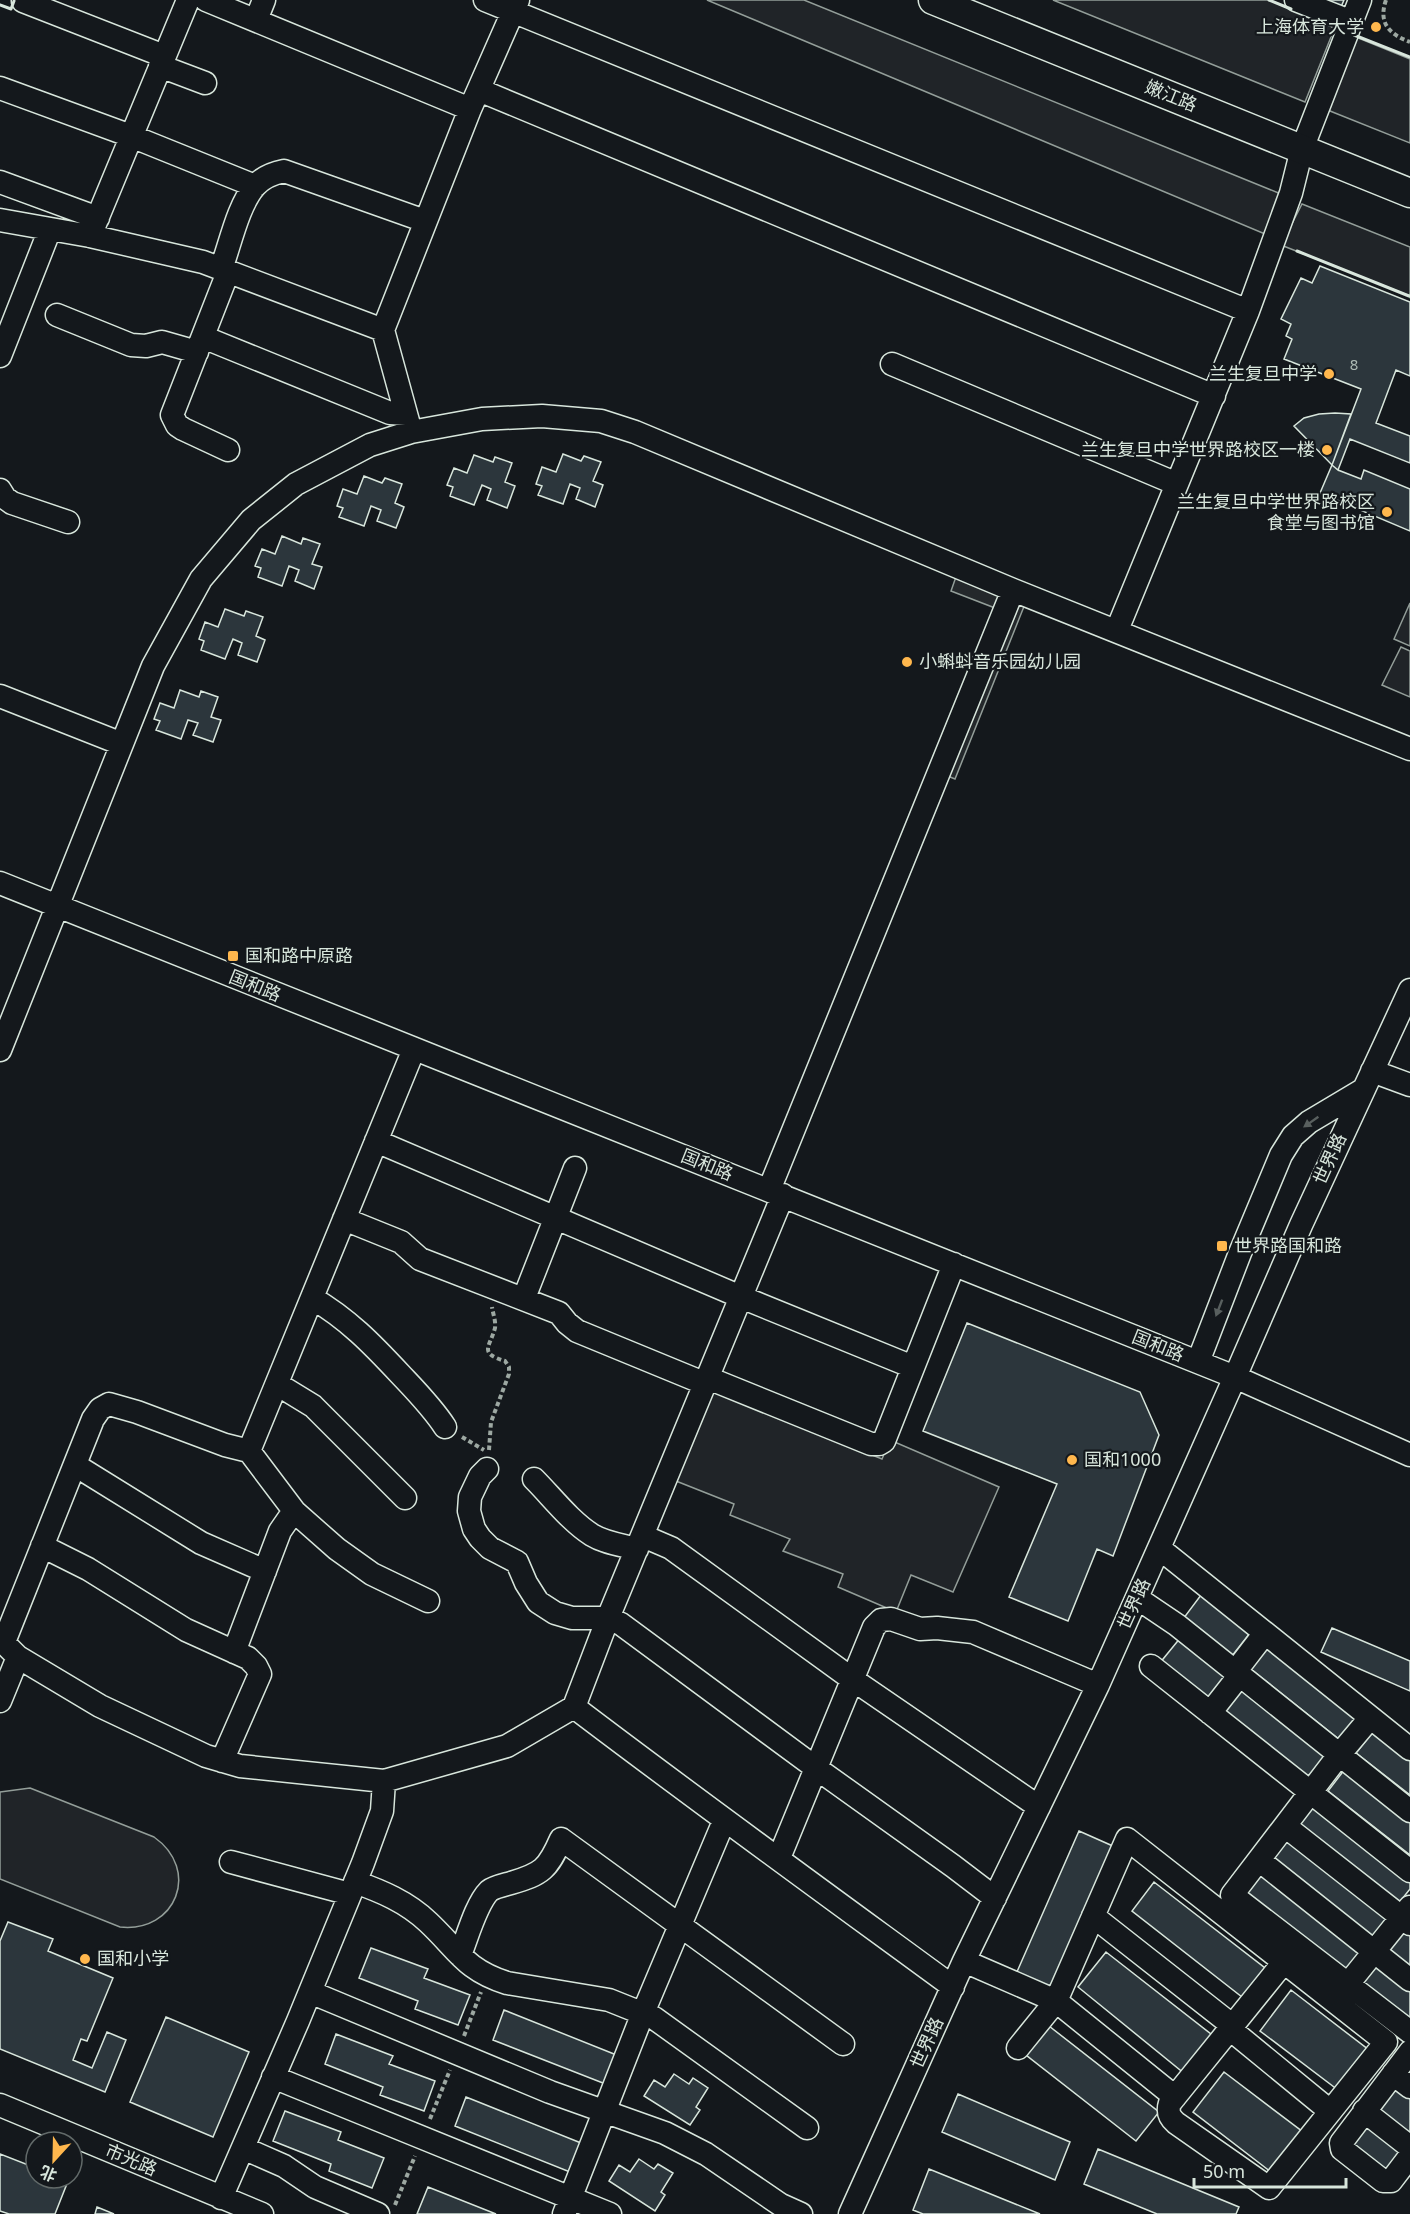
<svg xmlns="http://www.w3.org/2000/svg" width="1410" height="2214" font-family="'Noto Sans','Noto Sans SC',sans-serif">
<rect width="100%" height="100%" fill="#14181c"/>
<path fill="#202428" stroke="#939e99" stroke-width="1.5" d="M707,0H804L1281,194L1265,234Z
M1053,0H1269L1335,27L1305,102Z
M1351,35L1410,59V143L1325,109Z
M1302,204L1410,247V296L1281,245Z
M1410,603V646L1394,639Z
M1401,647L1410,651V697L1382,685Z
M712,1391L882,1459L890,1440L999,1487L953,1592L911,1575L896,1612L838,1587L843,1574L783,1551L790,1539L730,1515L734,1504L676,1481Z
M30,1788L154,1837C201,1870 176,1933 120,1927L0,1879V1792Z"/>
<path fill="#24282b" stroke="#939e99" stroke-width="1.5" d="M958,571L1027,599L955,779L930,769L995,608L951,591Z"/>
<path fill="#2c363c" stroke="#d8e6dc" stroke-width="1.5" d="M1323,0H1344L1341,7Z
M1320,266L1410,302V376L1396,370L1376,423L1410,436V463L1350,439L1338,470L1332,465L1361,389L1284,359L1292,339L1286,336L1291,324L1281,319L1301,278L1312,283Z
M1335,413L1351,414L1332,465L1294,426L1304,418L1319,414Z
M563,454L581,461L584,456L601,462L593,481L603,485L595,507L576,499L580,488L570,484L563,504L538,495L542,486L536,484L542,467L556,472Z
M474,455L493,462L495,457L512,463L505,482L515,486L507,508L487,500L491,489L482,485L474,505L450,496L453,487L447,485L454,468L467,473Z
M1332,465L1338,470L1361,479L1364,470L1410,489V531L1320,493Z
M364,476L382,483L385,478L402,484L395,503L404,507L396,528L377,521L381,510L371,506L364,526L339,517L343,508L337,506L343,489L357,494Z
M282,536L301,544L303,538L320,544L312,564L322,567L314,589L295,581L299,570L289,566L282,586L258,577L261,568L255,566L262,549L275,554Z
M225,609L244,616L246,611L263,617L256,636L265,640L257,662L238,655L242,643L233,639L225,659L201,650L204,641L199,639L205,622L218,627Z
M180,690L199,697L201,691L218,697L211,717L221,720L213,742L193,735L198,723L188,720L181,739L156,730L160,721L154,719L160,703L174,708Z
M967,1323L1140,1392L1159,1435L1113,1556L1097,1549L1068,1621L1009,1597L1057,1484L923,1431Z
M1201,1595L1250,1633L1232,1656L1183,1619Z
M1332,1628L1410,1661V1691L1321,1652Z
M1181,1637L1229,1674L1207,1702L1159,1664Z
M1266,1644L1357,1718L1340,1740L1248,1667Z
M1242,1687L1327,1757L1310,1778L1224,1711Z
M1375,1729L1410,1757V1795L1356,1753Z
M1345,1769L1410,1820V1855L1328,1791Z
M1317,1803L1410,1877V1889L1398,1904L1299,1824Z
M1079,1831L1115,1847L1052,1990L1016,1974Z
M1289,1836L1389,1919L1371,1940L1271,1858Z
M1261,1870L1361,1951L1344,1973L1244,1892Z
M1154,1882L1265,1968L1242,1997L1132,1911Z
M8,1922L53,1939L48,1951L113,1978L87,2041L81,2039L73,2060L92,2068L107,2032L126,2040L105,2092L0,2049V1941Z
M1404,1928L1410,1932V1969L1386,1951Z
M371,1948L428,1969L424,1978L470,1995L458,2025L415,2009L418,2001L359,1978Z
M1106,1952L1220,2041L1185,2074L1078,1987Z
M1378,1963L1410,1989V2023L1360,1984Z
M1291,1990L1369,2050L1338,2090L1260,2031Z
M504,2010L619,2056L608,2085L493,2040Z
M166,2017L249,2052L213,2137L130,2102Z
M1049,2026L1159,2112L1136,2141L1026,2055Z
M336,2034L393,2056L389,2064L435,2081L424,2111L380,2095L383,2087L325,2064Z
M1224,2072L1303,2132L1271,2172L1193,2112Z
M674,2074L689,2084L693,2078L708,2088L696,2107L700,2110L690,2125L644,2096L654,2080L665,2087Z
M1394,2082L1410,2096V2137L1373,2107Z
M958,2094L1070,2142L1055,2180L942,2132Z
M466,2097L581,2143L570,2172L455,2126Z
M285,2111L341,2132L338,2140L384,2158L372,2188L329,2171L331,2164L273,2141Z
M1365,2119L1406,2152L1386,2177L1344,2144Z
M1098,2149L1239,2207L1236,2214H1157L1084,2184Z
M0,2154L36,2168V2178H62L68,2181L55,2214H9L0,2211Z
M639,2159L654,2169L658,2164L673,2173L661,2192L665,2195L655,2211L609,2181L619,2165L630,2172Z
M929,2169L1040,2214H923L913,2210Z
M428,2187L496,2214H417Z
M97,2207L114,2214H95Z"/>
<g fill="none" stroke-linecap="round" stroke-linejoin="round">
<defs>
<path id="minor" d="M206,0L470,109
M485,0L1248,311
M1296,0L1352,22
M23,1L164,56
M256,20L264,0
M160,66L205,83
M0,88L131,136L255,186
M479,90L1214,396
M0,182L98,218
M0,220L90,236L203,262L383,330
M90,236L188,0
M221,269C230,245 238,205 255,186C262,178 274,173 284,171L425,221
M57,315L131,345L146,346L162,342L197,352
M203,337L390,413L406,414
M0,356L50,229
M892,364L1177,484
M411,432L383,330L470,109L518,0
M228,450L183,429L177,425L172,415L228,272
M0,490L5,498L12,503L68,522
M1117,630L1248,311L1291,193L1302,149L1360,0
M0,696L122,744
M0,883L1235,1377L1410,1455
M0,1050L153,666L201,579L251,520L296,484L370,445L411,432L482,419L542,416L601,421L635,432L1013,590L1410,749
M1372,1071L1410,1085
M376,1141L741,1297L913,1367
M769,1190L1013,590
M344,1219L401,1242L420,1259L559,1313L567,1323L577,1331L706,1384
M312,1298C348,1319 372,1344 400,1374C416,1391 432,1407 445,1427
M524,1298L575,1168
M1198,1362L1240,1253L1281,1155L1293,1136L1309,1122L1361,1091
M708,1378L871,1444H879L884,1441L954,1264
M277,1384L313,1406L405,1498
M249,1451L414,1049
M75,1465L201,1543L265,1571
M487,1469L480,1476L470,1497L469,1511L474,1529L480,1538L490,1548L517,1562L526,1583L538,1602L555,1613L572,1618H608L621,1624L816,1768L953,1866L995,1898
M534,1479C552,1497 570,1521 592,1535C605,1543 622,1545 637,1549
M643,1536L671,1548L852,1679L1039,1807
M42,1546L88,1569L186,1630L248,1658L256,1666L260,1674L222,1761
M1159,1548L1410,1749
M1137,1598L1177,1625L1410,1811
M0,1639L18,1657L100,1706L206,1756L240,1766L384,1781L507,1746L574,1707L608,1618L783,1195
M4,1642L93,1419L100,1409L109,1404L137,1412L225,1445L249,1451L295,1512L337,1549L372,1574L428,1601
M234,1652L280,1531L289,1518L295,1512
M1151,1666L1410,1871
M1235,1672L1265,1633
M0,1701L18,1657
M574,1707C699,1802 826,1894 953,1987
M1210,1713L1239,1676
M1370,1718L1339,1755L1232,1895L1410,2032
M1285,1826L1410,1924
M779,1858L874,1627L881,1620L891,1619L920,1629L937,1628L973,1632L1098,1685
M1259,1860L1410,1980
M231,1862L350,1894
M355,1882C381,1891 407,1902 428,1922C458,1950 465,1970 507,1983L609,2000L654,2018L807,2128
M1093,1916L1233,2026
M460,1955C467,1938 476,1904 489,1891C494,1887 504,1885 511,1883C542,1874 548,1869 561,1839L843,2044
M964,1961L1056,2001L1175,2097
M1348,1984L1410,1907
M310,1992L550,2092L665,2133L706,2154L781,2205L801,2214
M1230,2029L1330,2111
M1018,2048L1056,2001L1127,1839L1386,2042L1269,2188L1176,2123C1169,2117 1167,2112 1170,2103L1284,1962
M1410,2052L1341,2143L1342,2149L1383,2181H1391L1410,2156
M1393,2074L1410,2087
M273,2077L610,2214
M0,2105L262,2214
M1364,2111L1410,2147
M243,2148L284,2166L315,2187L378,2214
M221,2198L298,2021L363,1863L382,1811L384,1781
M564,2214L643,2013L724,1821
M850,2214L964,1961L1098,1685L1235,1377L1301,1225L1410,990"/>
<path id="major" d="M933,0L1410,193"/>
</defs>
<use href="#minor" stroke="#d8e6dc" stroke-width="25"/>
<use href="#major" stroke="#d8e6dc" stroke-width="31"/>
<path stroke="#9da8a2" stroke-width="4" stroke-dasharray="4.5 3" stroke-linecap="butt" d="M1386,0C1378,23 1389,34 1410,42
M462,1437L484,1450
M489,1450L491,1422L509,1374V1367L505,1361C478,1353 490,1347 495,1328C496,1321 493,1314 492,1307
M464,2036L481,1992
M430,2119L450,2070
M395,2205L415,2156"/>
<use href="#minor" stroke="#14181c" stroke-width="22"/>
<use href="#major" stroke="#14181c" stroke-width="28"/>
<path stroke="#8ac095" stroke-width="4.5" stroke-dasharray="3 4.5" stroke-linecap="butt" d="M1409,296H1410"/>
<path stroke="#d8e6dc" stroke-width="3" d="M1269,0L1291,9
M0,5L11,9L14,1
M1354,35L1410,57
M1297,251L1409,296"/>
</g>
<defs><path id="oneway-solid" d="M-6-.8H1V-3.2L6.5 0L1 3.2V.8H-6Z" transform="scale(1.5)"/></defs>
<g fill="#59605f">
<use href="#oneway-solid" transform="translate(1311 1122) rotate(145)"/>
<use href="#oneway-solid" transform="translate(1219 1308) rotate(111)"/>
</g>
<g fill="#ffb74d" stroke="#14181c" stroke-width="2">
<circle cx="1376" cy="27" r="6"/>
<circle cx="1329" cy="374" r="6"/>
<circle cx="1327" cy="450" r="6"/>
<circle cx="1387" cy="512" r="6"/>
<circle cx="907" cy="662" r="6"/>
<rect x="227" y="950" width="12" height="12" rx="3"/>
<rect x="1216" y="1240" width="12" height="12" rx="3"/>
<circle cx="1072" cy="1460" r="6"/>
<circle cx="85" cy="1959" r="6"/>
</g>
<g text-anchor="middle" stroke-width="4.5" stroke-linejoin="round" paint-order="stroke">
<g font-size="15" fill="#adbab4">
<text x="1354" y="370">8</text>
</g>
<g font-size="18" fill="#d8e6dc" stroke="#14181c" text-anchor="start">
<text x="1364" y="33" text-anchor="end">上海体育大学</text>
<text x="1317" y="380" text-anchor="end">兰生复旦中学</text>
<text x="1315" y="456" text-anchor="end">兰生复旦中学世界路校区一楼</text>
<text x="1375" y="508" text-anchor="end">兰生复旦中学世界路校区<tspan x="1375" dy="21">食堂与图书馆</tspan></text>
<text x="919" y="668">小蝌蚪音乐园幼儿园</text>
<text x="245" y="962">国和路中原路</text>
<text x="1234" y="1252">世界路国和路</text>
<text x="1084" y="1466">国和1000</text>
<text x="97" y="1965">国和小学</text>
</g>
<g font-size="18" fill="#d8e6dc" stroke="#14181c">
<text transform="translate(1171 96) rotate(22)" y="6">嫩江路</text>
<text transform="translate(255 986) rotate(22)" y="6">国和路</text>
<text transform="translate(1330 1159) rotate(-66)" y="6">世界路</text>
<text transform="translate(707 1165) rotate(22)" y="6">国和路</text>
<text transform="translate(1158 1346) rotate(22)" y="6">国和路</text>
<text transform="translate(1134 1604) rotate(-66)" y="6">世界路</text>
<text transform="translate(927 2043) rotate(-66)" y="6">世界路</text>
<text transform="translate(131 2160) rotate(23)" y="6">市光路</text>
</g>
</g>
<g transform="translate(54 2160) rotate(202)"><circle r="28" fill="#14181c" stroke="#626a69" stroke-width="1.5"/>
<path d="M0-4.5L10 22L0 15L-10 22Z" fill="#ffb74d"/>
<text y="-9" font-size="16" font-weight="bold" text-anchor="middle" fill="#d8e6dc">北</text>
</g>
<path d="M1194 2178v9h152v-9" fill="none" stroke="#d8e6dc" stroke-width="3"/>
<text x="1203" y="2178" font-size="18" fill="#d8e6dc" stroke="#14181c" stroke-width="4.5" paint-order="stroke">50 m</text>
</svg>
